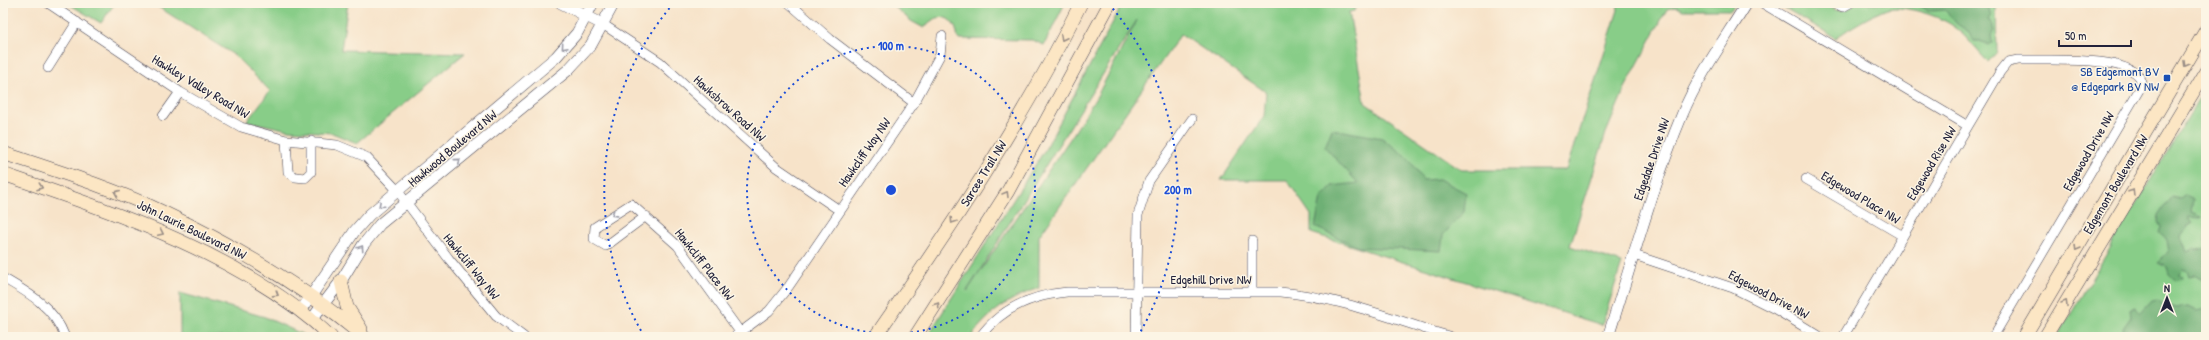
<svg xmlns="http://www.w3.org/2000/svg" width="2209" height="340" font-family="'Patrick Hand',sans-serif">
<rect width="100%" height="100%" fill="#fcf5e5"/>
<filter id="ink" filterUnits="userSpaceOnUse"><feTurbulence type="fractalNoise" baseFrequency=".025" numOctaves="2"/><feDisplacementMap in="SourceGraphic" scale="8" xChannelSelector="R" yChannelSelector="G"/><feConvolveMatrix kernelMatrix="1 2 1 2 8 2 1 2 1" color-interpolation-filters="sRGB"/></filter>
<filter id="wash" filterUnits="userSpaceOnUse"><feTurbulence type="fractalNoise" baseFrequency=".012" numOctaves="4" result="noise"/><feDisplacementMap in="SourceGraphic" scale="16" xChannelSelector="R" yChannelSelector="G"/><feGaussianBlur stdDeviation="0.9" result="paint"/><feColorMatrix in="noise" values="0 0 0 0 0 0 0 0 0 0 0 0 0 0 0 0 0 1.4 0 .05"/><feComposite in="paint" operator="in"/></filter>
<g filter="url(#wash)">
<rect width="100%" height="100%" fill="#f7e3c9"/>
<path fill="#88cd88" stroke="#557862" fill-rule="evenodd" d="M67,3H115L101,23Z
M152,3H235L237,5L239,3H348L341,50L465,53L357,143L332,133L289,130L247,121L270,91L234,55Z
M890,3H1065L1044,45L1032,40L958,39C956,17 939,9 924,28L911,21Z
M1123,3H1357L1354,11L1349,12L1365,103L1462,170H1566L1618,10L1617,3H1735L1731,10H1683L1677,7L1667,9L1625,88L1606,133L1570,246L1622,263L1602,325L1311,233V215L1287,180H1221L1264,116L1266,92L1181,34L1039,236V288C1011,297 988,313 971,337H927L1046,148ZM1137,20L1097,96L1074,133L967,291Z
M1776,3H1828C1834,14 1847,12 1855,3H1996L1997,52L1988,62C1977,51 1968,38 1956,28C1943,17 1904,4 1887,9C1875,13 1846,30 1836,38Z
M2206,87V337H2057Z
M180,293L265,317L308,337H180Z"/>
<path fill="#6eb074" stroke="#486958" d="M1909,3H1987L1991,15L1988,20L1992,23L1994,31L1991,35L1992,42L1988,45L1980,41H1974L1969,32L1957,24L1945,10L1931,11Z
M1332,129L1382,138L1409,159L1423,180L1439,179L1466,193L1464,212L1443,235L1441,251L1358,247L1315,227L1321,198L1332,186L1358,183L1325,147Z
M2186,195L2193,199L2191,212L2201,216L2200,218L2189,217V220L2193,223L2187,227L2181,236L2187,252L2194,249L2206,250V282L2194,275L2189,276L2187,271L2183,269L2178,274L2182,277L2181,279L2176,281L2169,274L2167,267L2158,263L2169,252L2167,240L2159,233L2161,227L2158,222L2159,215L2171,197L2180,199Z
M2158,300L2164,305L2177,308L2188,307L2196,311L2206,309V337H2124L2123,328L2131,317L2130,310L2132,307H2135L2141,313L2152,301Z"/>
</g>
<g filter="url(#ink)">
<g fill="none" stroke-linecap="round" stroke-linejoin="round">
<defs>
<path id="minor" d="M48,3L180,92L241,127L286,140L337,145L366,157L397,190L449,259L496,316L524,337
M789,3L830,39L914,103
M1762,3L1968,126L1843,337
M1833,3L1843,7L1850,3
M604,25L660,62L776,167L839,210
M48,68L77,22
M163,116L180,92
M1968,126L2000,72L2008,62L2018,60C2044,61 2130,54 2141,80L2139,90L1993,337
M286,140L288,172L295,177L305,178L311,172V141
M1806,179L1903,236
M646,216L606,246L594,239L595,227L631,204L678,246L740,332
M1252,241V292
M1634,255L1733,288L1775,309L1821,337
M3,278C29,293 54,307 65,337
M734,337L769,311L789,286L914,103L940,55L942,36
M980,337C1001,308 1033,295 1067,292H1280C1339,297 1395,320 1451,337
M1136,337L1138,215L1149,181L1192,119"/>
<path id="tertiary" d="M561,3L604,25
M301,311L354,232L369,215L556,57L577,33L593,3
M312,319L341,281L363,245L380,224L568,70L591,45L614,3
M1608,337C1632,263 1652,187 1682,115C1698,76 1725,39 1747,3"/>
<path id="secondary" d="M3,153C57,171 113,188 165,213C237,247 303,286 364,337
M3,174C114,212 244,255 331,337
M341,281L347,307L361,329
M875,337C949,230 1023,120 1081,3
M915,337L1008,191L1110,3
M2024,337L2206,30
M2045,337L2206,71"/>
</defs>
<use href="#minor" stroke="#423f50" stroke-width="10"/>
<use href="#tertiary" stroke="#423f50" stroke-width="12"/>
<use href="#secondary" stroke="#423f50" stroke-width="14"/>
<use href="#minor" stroke="#fff" stroke-width="9"/>
<use href="#tertiary" stroke="#fff" stroke-width="11"/>
<use href="#secondary" stroke="#fce6c4" stroke-width="13"/>
</g>
<defs><path id="oneway-chevron" d="M-2-3.5L2.5 0L-2 3.5" fill="none" stroke-width="1.6" stroke-linecap="round" stroke-linejoin="round"/></defs>
<g stroke="#9a8e86">
<use href="#oneway-chevron" transform="translate(1063 38) rotate(117)"/>
<use href="#oneway-chevron" transform="translate(2186 64) rotate(120)"/>
<use href="#oneway-chevron" transform="translate(40 187) rotate(19)"/>
<use href="#oneway-chevron" transform="translate(2132 192) rotate(-58)"/>
<use href="#oneway-chevron" transform="translate(117 193) rotate(-158)"/>
<use href="#oneway-chevron" transform="translate(1006 194) rotate(-59)"/>
<use href="#oneway-chevron" transform="translate(953 221) rotate(123)"/>
<use href="#oneway-chevron" transform="translate(161 233) rotate(25)"/>
<use href="#oneway-chevron" transform="translate(2077 248) rotate(121)"/>
<use href="#oneway-chevron" transform="translate(276 294) rotate(32)"/>
<use href="#oneway-chevron" transform="translate(2065 303) rotate(-59)"/>
<use href="#oneway-chevron" transform="translate(937 305) rotate(-56)"/>
</g>
<g stroke="#9c9ca7">
<use href="#oneway-chevron" transform="translate(564 47) rotate(131)"/>
<use href="#oneway-chevron" transform="translate(458 161) rotate(-40)"/>
<use href="#oneway-chevron" transform="translate(381 205) rotate(138)"/>
<use href="#oneway-chevron" transform="translate(614 214) rotate(147)"/>
<use href="#oneway-chevron" transform="translate(361 248) rotate(-56)"/>
</g>
</g>
<g fill="none" stroke="#1d4ed8" stroke-width="2" stroke-dasharray="2 4">
<circle cx="891" cy="190" r="144"/>
<path d="M644 336A287 287 0 0 1 673 4M1109 4A287 287 0 0 1 1138 336"/>
</g>
<rect fill="#1a4fb4" stroke="#fcf5e5" stroke-width="1.5" x="2163" y="74" width="8" height="8" rx="2"/>
<g text-anchor="middle" stroke-width="3" stroke-linejoin="round" paint-order="stroke">
<g font-size="13" fill="#164399" stroke="#fcf5e5" text-anchor="end">
<text x="2159" y="76">SB Edgemont BV<tspan x="2159" dy="15">@ Edgepark BV NW</tspan></text>
</g>
<g font-size="13" fill="#22223b" stroke="#fcf5e5">
<text transform="translate(201 86) rotate(31)" y="5">Hawkley Valley Road NW</text>
<text transform="translate(730 108) rotate(42)" y="5">Hawksbrow Road NW</text>
<text transform="translate(452 148) rotate(-40)" y="5">Hawkwood Boulevard NW</text>
<text transform="translate(2088 151) rotate(-60)" y="5">Edgewood Drive NW</text>
<text transform="translate(864 152) rotate(-55)" y="5">Hawkcliff Way NW</text>
<text transform="translate(1651 159) rotate(-71)" y="5">Edgedale Drive NW</text>
<text transform="translate(1931 163) rotate(-59)" y="5">Edgewood Rise NW</text>
<text transform="translate(983 173) rotate(-58)" y="5">Sarcee Trail NW</text>
<text transform="translate(2115 184) rotate(-59)" y="5">Edgemont Boulevard NW</text>
<text transform="translate(1861 197) rotate(31)" y="5">Edgewood Place NW</text>
<text transform="translate(192 229) rotate(26)" y="5">John Laurie Boulevard NW</text>
<text transform="translate(705 264) rotate(52)" y="5">Hawkcliff Place NW</text>
<text transform="translate(472 266) rotate(51)" y="5">Hawkcliff Way NW</text>
<text x="1211" y="284">Edgehill Drive NW</text>
<text transform="translate(1769 294) rotate(28)" y="5">Edgewood Drive NW</text>
</g>
</g>
<circle cx="891" cy="190" r="6" fill="#1d4ed8" stroke="#fcf5e5" stroke-width="2"/>
<g font-size="12" text-anchor="middle" font-weight="bold" fill="#1d4ed8" stroke="#fcf5e5" stroke-width="3" stroke-linejoin="round" paint-order="stroke">
<text x="891" y="50">100 m</text>
<text x="1178" y="194">200 m</text>
</g>
<rect width="2209" height="340" fill="none" stroke="#fcf5e5" stroke-width="16"/>
<g transform="translate(2167 298)" stroke="#fcf5e5" stroke-width="3" paint-order="stroke">
<path d="M0-3L7 15L0 10L-7 15Z" fill="#22223b"/>
<text y="-6" font-size="11" font-weight="bold" text-anchor="middle" fill="#22223b">N</text>
</g>
<path d="M2059 40v6h72v-6" fill="none" stroke="#22223b" stroke-width="2"/>
<text x="2065" y="40" font-size="12" fill="#22223b" stroke="#fcf5e5" stroke-width="3" paint-order="stroke">50 m</text>
</svg>
